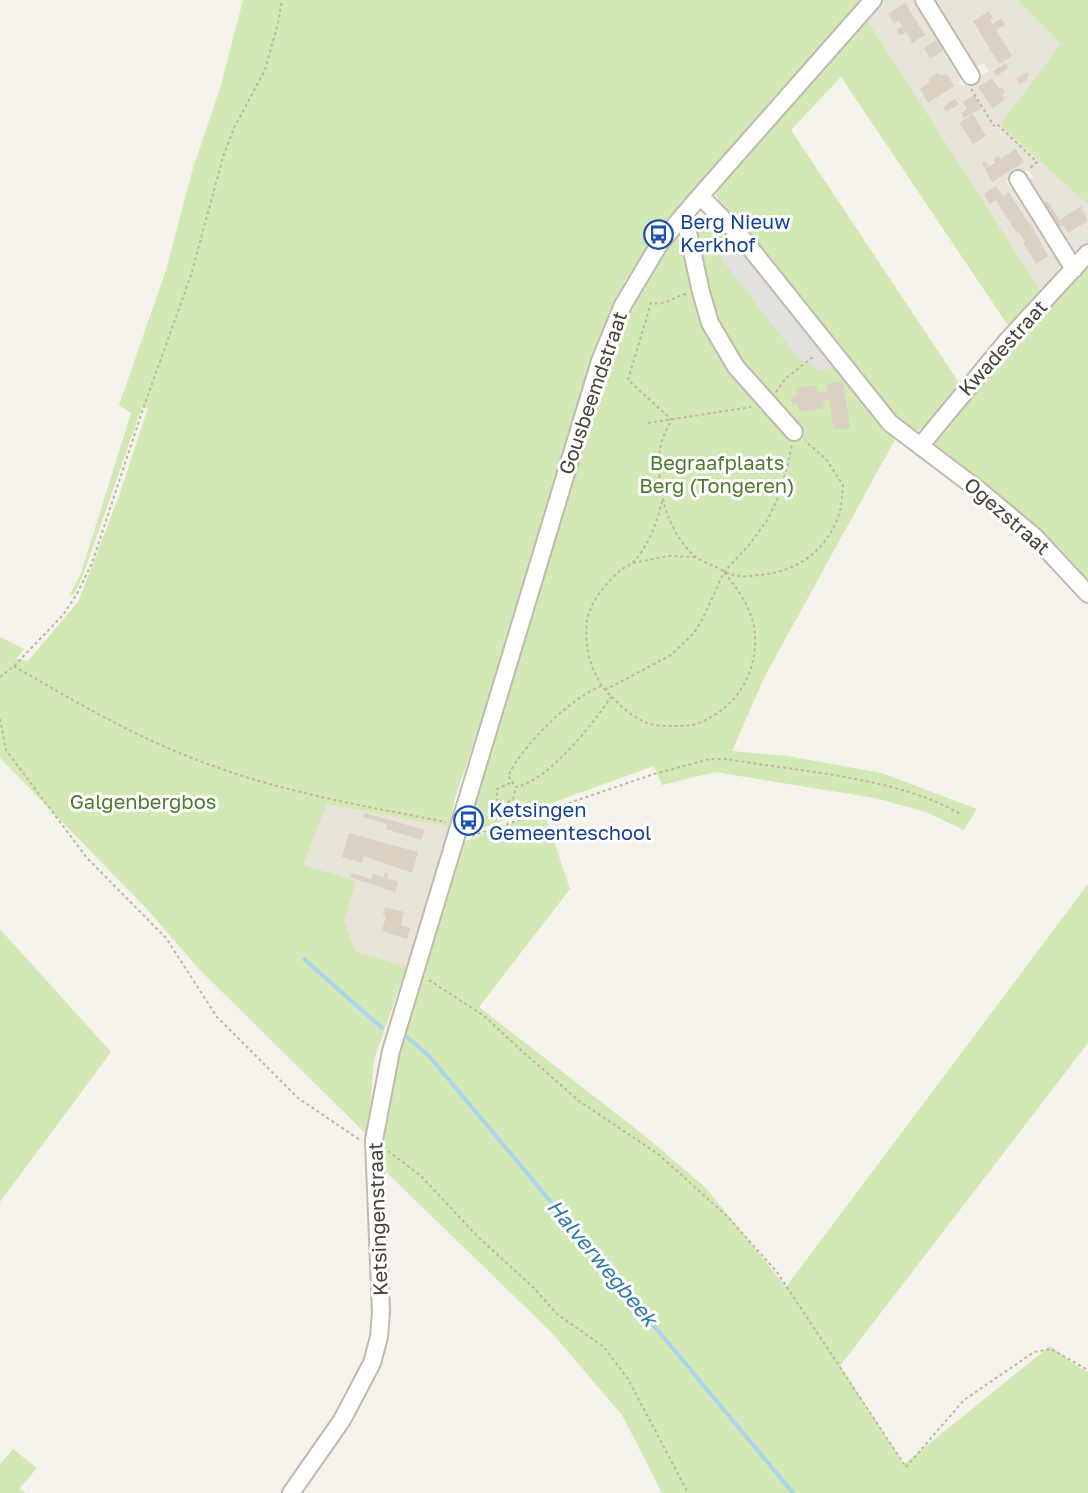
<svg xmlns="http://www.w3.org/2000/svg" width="1088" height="1493" font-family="'Golos Text',sans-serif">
<rect width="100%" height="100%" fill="#f5f2eb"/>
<path fill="#e9e4d9" d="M884,0H918L963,77L959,83L963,86L989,71L984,64L975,67L969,62L931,0H1017L1062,44L1000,125L1088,205V247L1075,252L1066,246L1026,181L1033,177L1028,169L1006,181L1011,189L1016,187L1061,262V273L1044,296L867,20Z
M327,803L449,827L407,966L356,952L344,920L303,865Z"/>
<path fill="#d2e8b5" d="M243,0H864L692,191L626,279L615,299L588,366L567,443L493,687L455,798L449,827L327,804L303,865L356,881L344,920L356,952L407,966L374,1060L368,1136L198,968L147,909L0,758V637L24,649L16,659L28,661L78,602L119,496L148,408L142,407L84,573L75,593L69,596L81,573L131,413L119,405L166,270L193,168L221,85Z
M1017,0H1088V205L1000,125L1061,44Z
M867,20L1044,296L1011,330L841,77L791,130L960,384C951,397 930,431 913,431C908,431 901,424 896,421L718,201L714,189Z
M707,222L719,223L725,234L722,260L839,366L874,418L897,436L765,676L732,751L787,756L882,773L977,809L964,830L926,812L875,798L715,772L662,785L654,766L463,835L531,618L579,453L621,321L673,235Z
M1088,262V588L938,451L935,446L936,437L1001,354Z
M544,811L570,889L479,1007L645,1136L706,1188L786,1287L1088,884V1043L840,1366L904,1464L1050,1346L1074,1364L1088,1372V1493H662L622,1415L552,1333L384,1170L385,1114L389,1079L463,842Z
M0,929L111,1052L0,1202Z
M13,1449L37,1468L19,1489L26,1493H0V1464Z"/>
<path fill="#e4e2df" d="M719,223L839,366L820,371L799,359L722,260L725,234Z"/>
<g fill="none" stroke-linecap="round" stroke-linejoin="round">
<path stroke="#aad4ef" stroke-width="4" d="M304,959L382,1028
M407,1037L428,1055L512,1155L793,1493"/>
</g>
<path fill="#dad0c3" d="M905,3L925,35L912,43L906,32L901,35L898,34L897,29L902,26L899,21L894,24L888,14Z
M989,11L993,18L990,20L992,24L1001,19L1005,25L996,30L1012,56L999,64L973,21Z
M936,40L943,51L930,58L924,48Z
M1006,63L1009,68L996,76L993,71Z
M1027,72L1029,76L1026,77L1028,79L1020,84L1016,78Z
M938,73L941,76L946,73L954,86L928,103L920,89L930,82L928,79Z
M992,78L999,89L1002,87L1005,92L1002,94L1005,100L992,108L978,87Z
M974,95L982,108L964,118L961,113L967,109L963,102Z
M955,99L959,104L946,112L943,107Z
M973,114L986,136L973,144L959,123Z
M1016,149L1024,162L992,182L982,163L985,161L989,166L995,163L993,160L998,156L1000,159Z
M996,186L1003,196L1009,192L1029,224L1030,223L1048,256L1036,264L1023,243L1025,241L1021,236L1018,231L1016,232L996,200L990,204L984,194Z
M1047,201L1060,220L1081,206L1088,221L1068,233L1063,225L1058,228L1042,204Z
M843,381L850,428L834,430L829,399L823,401L824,408L799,412L798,404L793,405L791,397L797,396L796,388L815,385L818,392L828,391L827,384Z
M365,813L425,830L421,840L386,829L387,824L363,817Z
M349,833L418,852L412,873L364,856L362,863L342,857Z
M385,872L389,874L387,879L398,881L395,892L350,877L352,873L371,879L373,874L383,877Z
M385,907L404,912L401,925L410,928L407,939L382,931L386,916L383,915Z"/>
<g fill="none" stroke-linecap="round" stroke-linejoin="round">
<defs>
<path id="minor" d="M924,0L971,76
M1018,179L1074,269
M700,196L743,239L890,423L980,491L1035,537L1088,594
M684,214L701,292L710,323L736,367L794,432
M921,445L1006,342L1088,253
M291,1493L342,1420L372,1363L379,1337L381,1312L374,1140L391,1051L600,361L623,305L660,243L700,196L873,0"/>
</defs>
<use href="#minor" stroke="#c1b9ad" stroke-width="20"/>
<path stroke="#c2b59f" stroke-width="2" stroke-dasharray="3 3" stroke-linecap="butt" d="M971,89L994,126L997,124L1037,162L1028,170
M686,294C672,297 666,306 651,303L628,380L672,420C658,442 658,456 660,481C663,509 673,535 693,555C699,560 707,563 714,566C722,570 730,575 739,576C745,577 752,576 758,575C794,573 825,553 838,517C842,507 842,496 843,485L826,459L805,441
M776,392L786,378L813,357
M648,423L751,407
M662,501C657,522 649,546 633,562C630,565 626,567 622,569C607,582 590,601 587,621C584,647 590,673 608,693C619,705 632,717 647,723C655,726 666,726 674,726C680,726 686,726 692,725C698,724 704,721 709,718C739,703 757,670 755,636C754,611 739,591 724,572
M633,563L668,556L695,557
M14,666C80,705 146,743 219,768C292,794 369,807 446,822
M0,677L14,666L63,615L77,594L92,563L143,409L191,275L223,157L234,128L265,70L278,23L282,0
M601,686C569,699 523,745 508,776L516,787C548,781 593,724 611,697
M605,690L671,655L694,633L703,618L724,572L749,545L768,519L777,500L788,464L792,444
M0,719L6,750L87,858L166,938L217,1017L298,1098L360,1140
M510,783L497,789V800C504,803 507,803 513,799L516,787
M472,836L654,774L710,759H727C800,772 899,777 962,815
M429,980L484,1016L522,1051L579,1101L658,1154L728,1217L777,1272L906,1467L964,1400L1034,1352L1051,1349L1088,1370
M388,1151L421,1176L477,1236L534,1288L557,1314L604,1347L628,1379L688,1493"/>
<use href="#minor" stroke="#fff" stroke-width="16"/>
</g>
<defs>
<symbol id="bus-ring" viewBox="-11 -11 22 22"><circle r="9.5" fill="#fff" stroke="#1a4fb4" stroke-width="1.5"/><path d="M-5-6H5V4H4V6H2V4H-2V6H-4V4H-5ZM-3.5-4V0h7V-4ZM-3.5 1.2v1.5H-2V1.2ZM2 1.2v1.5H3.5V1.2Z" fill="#1a4fb4"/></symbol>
</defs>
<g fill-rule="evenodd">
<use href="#bus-ring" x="642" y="218" width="33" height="33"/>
<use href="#bus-ring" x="452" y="804" width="33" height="33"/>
</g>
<g text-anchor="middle" stroke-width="6" stroke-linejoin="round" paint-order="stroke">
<g font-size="20" fill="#164399" stroke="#fff" text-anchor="start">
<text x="680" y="229">Berg Nieuw<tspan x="680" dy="23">Kerkhof</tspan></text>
<text x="489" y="817">Ketsingen<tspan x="489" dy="23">Gemeenteschool</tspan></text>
</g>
<g font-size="20" fill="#494239" stroke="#fff">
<text transform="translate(1003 348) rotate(-48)" y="7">Kwadestraat</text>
<text transform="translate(593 393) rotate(-71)" y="7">Gousbeemdstraat</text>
<text transform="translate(1007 516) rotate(41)" y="7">Ogezstraat</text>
<text transform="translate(378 1219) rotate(-92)" y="7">Ketsingenstraat</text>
</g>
<g font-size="20" fill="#4c7b2c" stroke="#fff">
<text x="717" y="470">Begraafplaats<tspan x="717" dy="23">Berg (Tongeren)</tspan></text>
<text x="143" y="809">Galgenbergbos</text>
</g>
<g font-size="21" font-style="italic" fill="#317aac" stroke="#fff">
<text transform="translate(602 1263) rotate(50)" y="7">Halverwegbeek</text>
</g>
</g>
</svg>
